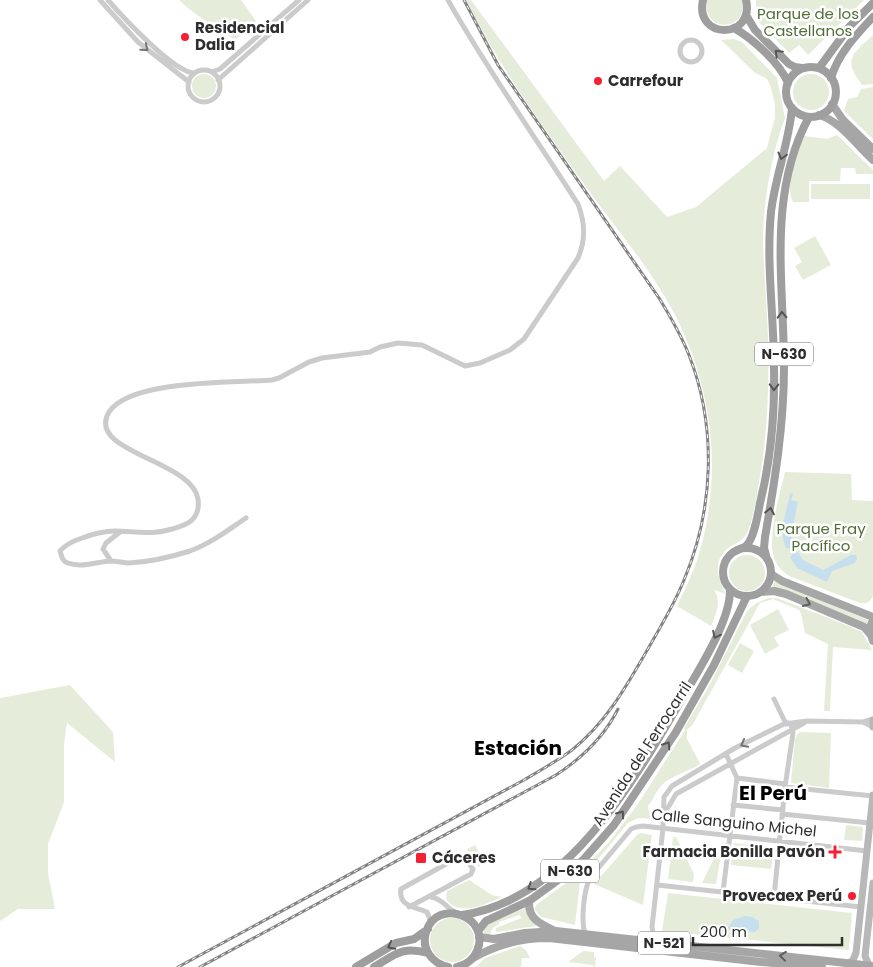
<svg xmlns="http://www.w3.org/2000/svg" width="873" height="967" font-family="Poppins,sans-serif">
<rect width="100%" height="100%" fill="#fff"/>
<path fill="#e5edda" d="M179,0H241L256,21L235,40C216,26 196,17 179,0Z
M466,0H471L604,181L620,166L667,217L696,207L767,148L775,117V104L770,85L767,79L754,72L721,40L734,39L742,42L777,78L785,118C771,155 763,204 763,244C764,275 767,307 768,338C769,382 768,427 761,470C758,488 754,518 747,533C744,540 736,543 730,547C712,559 717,578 726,594L714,590C722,602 716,614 711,626L677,606C684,591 691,577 697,561C722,482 715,400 680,325C658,278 622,236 591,194C547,132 500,69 466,0Z
M707,0H742C749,34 700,32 707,0Z
M756,0H864L808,55L799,45L789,53L756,19Z
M873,35V84L862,85C842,59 852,55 873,35Z
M192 86a12 12 0 1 1 24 0a12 12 0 1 1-24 0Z
M793 92a18 18 0 1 1 36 0a18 18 0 1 1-36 0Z
M873,87V139L844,111L848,99L857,97L861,89Z
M837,135L873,170V174H856L855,168H841L840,181H809V202H793C784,187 798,152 804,136L827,139Z
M811,184H870V199H811Z
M815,236L831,265L803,280L795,266L802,262L794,248Z
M785,472L851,474L852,500L873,501V596C869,603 867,604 860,603L789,576C782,571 777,566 774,558C767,536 780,494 785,472Z
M729 573a18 18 0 1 1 36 0a18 18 0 1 1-36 0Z
M775,581L868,620L866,625L772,587Z
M768,598H777L849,626L862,632L872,650L833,647L830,711H824L828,644L805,633L801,614L799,610L773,599L760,603L693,724L687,730V739L700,763L699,765C687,772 670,776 661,786C655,793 653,800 648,806L649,812L653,815L652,819L638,818L628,823L580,881L575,925L541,917L535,910L536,905L577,875L609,842L638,804L685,730L684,728L708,688L747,611L755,604Z
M778,609L789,630L774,637L779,646L765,654L750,625Z
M740,643L754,651L742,673L728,665Z
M70,685L113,732L115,762L67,723L64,744V802L48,844V873L55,909H18L0,921V698Z
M801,732L831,733L829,788L791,783L795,739L798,733Z
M675,806L685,822L674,825Z
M846,825L863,827L862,841L844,840Z
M641,833L652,835L643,905L594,884L638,834Z
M673,837H676L694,874L693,882L668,879Z
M722,842L723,843L716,884L702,883Z
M734,843L774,848L771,869L731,865Z
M475,845L485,862L478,867L467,849Z
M469,880L492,895L502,897C485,904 460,918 446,899L447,891Z
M668,893L852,913L849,950L662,931Z
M526,908L536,926L496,932V928L521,918L520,915L499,922V924C493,927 491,929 490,936L485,934L483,929L490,922Z
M430 940a22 22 0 1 1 44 0a22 22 0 1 1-44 0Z
M520,946L526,950L530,958H522L521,967H476L485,958Z
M583,951L594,952V957H596L595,967L592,965L568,962Z"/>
<path fill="#c5dfee" d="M790,493L793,494L791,500L798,502L791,536L795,547L792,548L794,553L797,551L803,560L823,570L851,555H856L857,559L855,563L832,571L827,582L797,568L790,557L792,555L789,548H786C778,531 787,511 790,493Z
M745,916L752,917L759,921V929L754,932L727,929L733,920Z"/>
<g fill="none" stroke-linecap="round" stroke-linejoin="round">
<path stroke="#cbcbcb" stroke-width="5" d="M100,0L138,42L189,82
M108,0C122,16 175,74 195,73
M680 51a11 11 0 1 1 22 0a11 11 0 1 1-22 0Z
M188 86a16 16 0 1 1 32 0a16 16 0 1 1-32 0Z
M212,72L220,69L299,0
M218,80L308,0
M246,518C228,530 210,544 190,551C171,557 149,562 129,563C123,563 117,561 110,561C97,562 81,568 68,563C62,561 62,557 60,551C66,544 73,541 82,538C93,534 104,531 115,531C129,531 143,534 157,532C162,532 167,530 172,529C179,527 187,525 192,520C198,514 199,506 198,499C192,460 85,452 109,412C130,379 236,383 272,380L279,378L309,362L322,358L370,352L380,347L398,343L422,345L465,366L480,363L510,350L524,339L578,258C586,239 585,223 578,204C534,135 488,71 448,0
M111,561L103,549L106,543L120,532
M774,699L786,724
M873,719L863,722L873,727
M737,778L785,784
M785,787L873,796
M733,805L783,810
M666,811L676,794L804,723
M782,814L870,823
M657,885L861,907
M723,892L737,778L726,754
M431,897C441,898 446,907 455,912
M774,897L785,787L793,733L791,725L788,723
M409,907L471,874L473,869L465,858H457L401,889C398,907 416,907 427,912L431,922
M586,935C580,924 584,889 590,878L631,829L636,827L643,826L867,851
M659,942L653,934L652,927L663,828L664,797L672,786L735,748L784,724L807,721L863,722"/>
<path stroke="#b8b8b8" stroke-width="7" d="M873,720V727
M849,963L853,960L856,953L873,795
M869,965L865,956L873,883"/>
<path stroke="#a6a6a6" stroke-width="8" d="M832,104L843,120L873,149
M819,115C842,122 856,145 873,160
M771,574L782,581L873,617
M761,592L774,591L786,594L864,627L870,634
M873,620L869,629L873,641
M529,901C528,919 540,924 555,931
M479,937L494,939L525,933L556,931L873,966
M473,958C497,944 521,938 549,938L761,962L822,967"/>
<path stroke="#9e9e9e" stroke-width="8" d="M703,0C694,40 755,40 746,0
M746,15L755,30L789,64L795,67L802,68
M734,28C753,39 780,63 788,83
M786 92a25 25 0 1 1 50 0a25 25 0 1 1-50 0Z
M819,68L850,26L873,3
M831,78C838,54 856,35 873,17
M723 572a24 24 0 1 1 48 0a24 24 0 1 1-48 0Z
M736,551C739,549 743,548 746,546C754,539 758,514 760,503C771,459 775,413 774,367C774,316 766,264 771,212C775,177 789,143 792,108
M767,559L764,548L765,537C775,480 784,424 784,367C784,283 767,194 809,117
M462,915C568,900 637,776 686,692C701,666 731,619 730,589
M478,931L486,921L529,901L565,875L584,859L614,825L676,732L714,665L747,596
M356,967L396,943L414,939L428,929
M374,967C396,954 402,946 428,953
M448,967C432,963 421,949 426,932C437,896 492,917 477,951C473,960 466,965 457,967"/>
<defs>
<path id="rail" d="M178,967L524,780C541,770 557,761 572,750C607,722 627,685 649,647C661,626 675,603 684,580C714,509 717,427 689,355C681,335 670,316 659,298L498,65L464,0
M200,967L556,775C582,758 604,737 618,709"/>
</defs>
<use href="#rail" stroke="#838383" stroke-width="3"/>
<use href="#rail" stroke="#fff" stroke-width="1" stroke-dasharray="4" stroke-linecap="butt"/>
</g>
<defs><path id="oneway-chevron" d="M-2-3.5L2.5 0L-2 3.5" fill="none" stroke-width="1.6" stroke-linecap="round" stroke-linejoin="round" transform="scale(1.25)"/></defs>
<g stroke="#757575">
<use href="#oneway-chevron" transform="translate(145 48) rotate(39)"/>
<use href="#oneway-chevron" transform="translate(744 744) rotate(152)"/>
</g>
<g stroke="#555">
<use href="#oneway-chevron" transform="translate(778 53) rotate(-135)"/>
<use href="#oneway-chevron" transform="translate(782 156) rotate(105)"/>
<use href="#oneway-chevron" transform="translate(782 315) rotate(-92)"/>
<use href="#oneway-chevron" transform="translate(774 387) rotate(91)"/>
<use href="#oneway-chevron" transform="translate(770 511) rotate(-79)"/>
<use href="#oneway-chevron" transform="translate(716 635) rotate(116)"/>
<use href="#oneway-chevron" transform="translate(667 745) rotate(-57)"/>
<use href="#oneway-chevron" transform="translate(621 814) rotate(-55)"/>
<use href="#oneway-chevron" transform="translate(531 887) rotate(147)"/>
<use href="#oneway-chevron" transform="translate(391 946) rotate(152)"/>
</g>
<g stroke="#5e5e5e">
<use href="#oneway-chevron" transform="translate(807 603) rotate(24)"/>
<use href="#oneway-chevron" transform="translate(783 956) rotate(-174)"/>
</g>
<g fill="#f42134" stroke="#fff" stroke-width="2">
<circle cx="185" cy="37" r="5"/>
<circle cx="598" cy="81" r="5"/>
<path d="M832.5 844.5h5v5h5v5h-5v5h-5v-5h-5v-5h5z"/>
<rect x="415" y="852" width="12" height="12" rx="2.5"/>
<circle cx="852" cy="896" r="5"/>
</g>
<g text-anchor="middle" stroke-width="5" stroke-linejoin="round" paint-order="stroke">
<g fill="#fff" stroke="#6d6d6d" stroke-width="1">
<rect x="755" y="342.5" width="58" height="23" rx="4"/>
<rect x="541" y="859.5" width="58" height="23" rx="4"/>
<rect x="638" y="931.5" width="52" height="23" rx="4"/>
</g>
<g font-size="14" font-weight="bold" fill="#2e2e2e">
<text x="784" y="359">N-630</text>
<text x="570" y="876">N-630</text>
<text x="664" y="948">N-521</text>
</g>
<g font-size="15" fill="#526e38" stroke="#fff">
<text x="808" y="19">Parque de los<tspan x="808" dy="17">Castellanos</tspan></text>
<text x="821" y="534">Parque Fray<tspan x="821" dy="17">Pacífico</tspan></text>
</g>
<g font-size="15" font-weight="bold" fill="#2e2e2e" stroke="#fff" text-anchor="start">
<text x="195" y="33">Residencial<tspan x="195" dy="17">Dalia</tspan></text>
<text x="608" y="86">Carrefour</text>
<text x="825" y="857" text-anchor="end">Farmacia Bonilla Pavón</text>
<text x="432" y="863">Cáceres</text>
<text x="842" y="901" text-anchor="end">Provecaex Perú</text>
</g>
<g font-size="15" fill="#2e2e2e" stroke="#fff">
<text transform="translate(642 754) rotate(-57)" y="5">Avenida del Ferrocarril</text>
<text transform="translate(734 823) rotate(6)" y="5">Calle Sanguino Michel</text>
</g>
<g font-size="20" font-weight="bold" fill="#000" stroke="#fff">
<text x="518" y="755">Estación</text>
<text x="773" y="800">El Perú</text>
</g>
</g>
<path d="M693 937v8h149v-8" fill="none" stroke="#2e2e2e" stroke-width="2.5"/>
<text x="700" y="937" font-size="15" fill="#2e2e2e" stroke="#ffffff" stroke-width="4" paint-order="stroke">200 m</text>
</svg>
